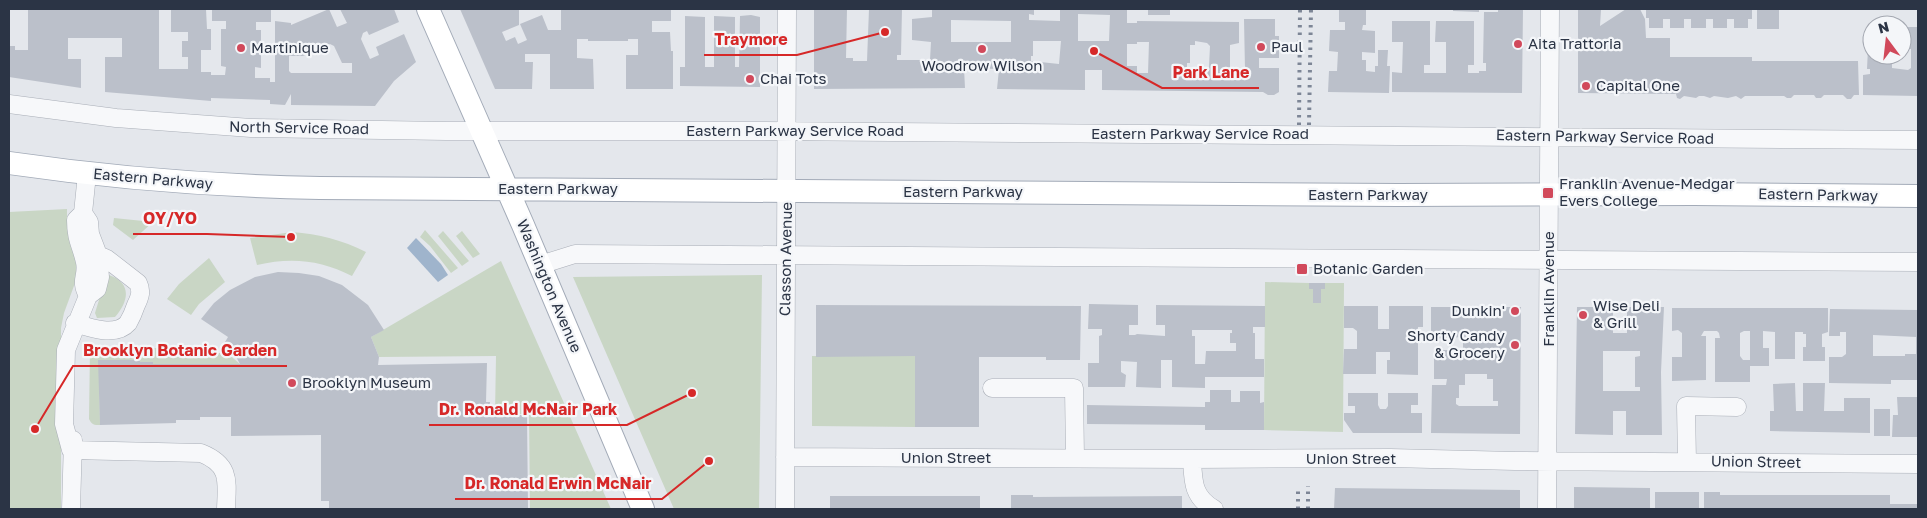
<svg xmlns="http://www.w3.org/2000/svg" width="1927" height="518" font-family="'Golos Text',sans-serif">
<rect width="100%" height="100%" fill="#e4e7ec"/>
<path fill="#c9d6c5" d="M67,209V225L77,262L78,275L64,313L61,328V509H9V212Z
M114,218L153,222L133,240L113,225Z
M425,230L458,268L451,273L430,246L420,237Z
M443,231L469,261L462,266L438,236Z
M462,231L480,254L473,258L456,236Z
M292,232C319,234 342,240 366,252L352,276C321,260 291,257 257,265L250,238Z
M209,258L225,282L199,304L191,315L167,299L179,284Z
M501,261L611,509H530L529,414H495L496,356L379,357L371,337Z
M109,275C132,283 129,301 115,317L97,318L95,313L106,277Z
M762,275L759,509H674L573,277Z
M1265,282L1309,283V289H1321L1325,283H1344L1343,432L1264,430Z
M90,348H191V353H227L240,364H153V362H140L139,360H99L100,425C94,425 92,425 89,419Z
M812,356H915V427L812,426Z"/>
<path fill="#9fb4cc" d="M416,238L441,264L448,275L438,282L407,248Z"/>
<path fill="#bbc0ca" fill-rule="evenodd" d="M28,9H159V69H188V57H182V41H188V32H171V9H206L207,29H211V50H201V72H211V75H225L226,67L221,66V29H226V21H212V9H271V22H256V30H261V68L255,67V78H270V82H275V21L291,23V25L329,9L337,27L347,23L340,9H394L399,22L369,35L367,31L363,33L361,39L370,59L379,55L376,47L404,34L416,62L394,81L375,106L291,105V94L285,105L270,104V100L211,98V101L105,92V57H122V38H68V59H81V88L9,77V46H15V50H28ZM330,44L334,46L342,63H352V73H291L289,71V56H303Z
M460,9H519V25L502,32L506,41L515,37L518,44L527,40L520,24L542,15L548,30H561V9H671V21H652V32H670L671,51H673V89H626V55H638V39H628V41H588V39H577V58L593,59L594,89H550V54H525V62H533L532,89H495Z
M814,9H847L846,58H853V61H867L869,9H902L901,55H897V60H930L931,42L912,40V19L932,17V9H1034V15L1029,14V20L1060,21V9H1127V23H1137V21L1239,22V43L1230,45V67L1239,71L1245,70L1244,19H1275V36H1279V58H1259V68H1279V92L1274,95H1268L1263,92L1102,90V70H1085V90L997,89L999,69L964,68L965,88L814,89ZM1078,14L1110,15L1109,41H1078ZM951,20L1011,21V42H951ZM1033,41H1061L1059,64L1031,61V56H1033ZM1195,41L1207,43L1210,46L1209,67L1208,69L1187,68V63H1190V45H1195ZM1137,42H1149L1148,73H1137V66H1127V44H1137Z
M1148,9H1170V15H1148Z
M1339,9H1366V25H1363L1362,30L1375,31V53L1362,52V60H1366V71L1375,72V66H1378V50H1388L1387,66H1390L1389,93L1328,92L1329,71H1337L1338,52L1329,51L1330,30H1345V22H1339Z
M1453,9H1479V12L1453,11Z
M1498,9H1523L1522,93L1392,92V72L1402,73L1403,42H1392V21H1430V65H1424V73H1446V42H1435L1436,21H1474V65H1468V73H1479V71H1486V63H1483L1484,12H1498Z
M1578,9H1601L1600,26L1626,9H1640L1645,19L1646,38H1670V57H1752V61H1858L1859,95H1854L1851,99H1847L1843,95H1824L1821,98H1816L1814,95H1794L1791,98H1787L1784,96H1745L1741,99L1736,96L1728,98L1714,96L1710,98L1704,96H1699L1696,98L1684,96L1680,99L1677,98L1676,94L1578,93Z
M1646,9H1752V19H1748V28H1734V19H1727V28H1713V19H1706V28H1691V19H1684V28H1670V19H1663V28H1649V18H1646Z
M1757,9H1779V29H1757Z
M751,15L760,17V87L680,86V67H685V16L705,17V67H714V16L735,17V67H739L740,16Z
M1869,27H1872V55H1892V68L1908,70L1911,68V49H1902V27H1918V96L1863,95V75L1870,74V69H1867Z
M278,272L299,273L319,276L342,285L368,305L384,330L371,337L379,357L378,365L487,363L486,402H490V415H527L528,509H329V501H321V435L231,436V417H200V420H176V423L100,425L98,360H140V362H153V364H240L234,353L221,349L228,337L201,319L214,303L230,290L255,277Z
M1309,283H1325V289H1321V303H1313V289H1309Z
M1089,304L1138,305V325H1129V335H1135L1137,334L1165,336V325H1156V305L1265,306V327H1253V333H1255V359H1264V377H1205V388L1172,387V360H1161V388L1136,387L1137,362L1121,361V372L1126,375L1125,387H1088V363H1099V336L1102,335V329H1088ZM1192,330H1232V333H1230V343H1236V351H1206L1205,364H1195V336H1192Z
M816,305L1081,306L1080,360H1046V357H979V427H915V356L816,357Z
M1344,306H1378V329H1389V306H1423V327H1418V375L1387,374V360H1390V352H1376V374H1343L1344,349H1357V331L1353,328H1344Z
M1431,307H1521L1520,434L1431,433L1432,385H1446L1447,379H1434V350H1458L1463,348V337L1431,339ZM1465,374H1487V379H1493V401H1498V406H1459L1456,404V398H1459V385H1465Z
M1577,307H1613V333H1627V307H1664L1661,372L1662,435H1626V411H1613V435L1575,434ZM1603,351H1640V356L1635,357V387H1640V391H1603Z
M1672,308H1828V332L1822,334V347H1825V361H1803V347H1806V334H1803V332H1795V359H1775V332L1763,331V348H1769V366H1750V382H1715V338H1720L1719,333L1717,331H1704L1701,336H1706V380L1672,381V357H1682V333L1678,330L1672,331ZM1744,331H1750V360H1743L1740,356V333Z
M1830,309L1918,310V380H1891V384L1829,383V357H1842L1846,354V332H1840V336H1829ZM1873,335L1916,337V354H1905V356H1873Z
M1795,383L1796,411H1803V383H1825L1824,411H1844V398H1870V433L1770,431V411H1774L1773,384Z
M1210,390H1231V402H1240V391H1260V403L1264,402V430H1205V425L1087,424V405L1205,407V402H1210Z
M1348,393H1378V405L1380,409H1386L1388,406V393H1418V405H1411V413H1422V433H1353L1344,420V413H1355V406H1348Z
M1897,397H1918V437H1892L1893,415H1898Z
M1874,409H1890V436H1874Z
M1574,487L1650,488V509H1574Z
M1335,488L1520,490V509H1334Z
M1655,492H1699V509H1655Z
M1704,492H1720V495H1890V504H1918V509H1704Z
M1011,495H1033V497L1182,496V509H1011Z
M830,496H980V509H830Z"/>
<g fill="none" stroke-linecap="round" stroke-linejoin="round">
<defs>
<path id="minor" d="M9,104L116,118L251,128L446,131H764L1918,140
M87,174L83,213L76,220C76,240 81,244 85,262C88,277 79,279 88,296
M540,265L575,254C1023,253 1471,260 1918,262
M75,323C90,328 116,337 128,323C131,318 134,311 136,305C140,297 142,291 138,283L107,259L98,255L90,234L89,222L83,213
M992,388H1074L1075,458
M71,450L64,424L66,350L88,296L97,289L100,277L98,255
M71,450L201,453C231,465 227,481 226,509
M785,457L1192,459L1390,458L1515,461L1918,464
M1192,459C1193,482 1193,497 1214,509
M1687,462L1686,406L1737,407
M71,509L73,440
M785,509L787,9
M1547,509L1550,9"/>
<path id="major" d="M428,9L523,225L643,509
M9,163C112,178 215,186 320,188L1399,195L1694,194L1918,196"/>
</defs>
<use href="#minor" stroke="#a9aeb7" stroke-width="19"/>
<use href="#major" stroke="#a3abb8" stroke-width="24"/>
<use href="#minor" stroke="#f7f8fa" stroke-width="18"/>
<use href="#major" stroke="#fff" stroke-width="22"/>
<path stroke="#7d8696" stroke-width="4" stroke-dasharray="2.5 5" stroke-linecap="butt" d="M1299,125L1300,9
M1309,125L1311,9
M1298,509V487
M1308,509V486"/>
</g>
<g fill="#d1495b" stroke="#f4f6f9" stroke-width="2">
<circle cx="1518" cy="44" r="5"/>
<circle cx="1261" cy="47" r="5"/>
<circle cx="241" cy="48" r="5"/>
<circle cx="982" cy="49" r="5"/>
<circle cx="750" cy="79" r="5"/>
<circle cx="1586" cy="86" r="5"/>
<rect x="1542" y="187" width="12" height="12" rx="2.5"/>
<rect x="1296" y="263" width="12" height="12" rx="2.5"/>
<circle cx="1515" cy="311" r="5"/>
<circle cx="1583" cy="315" r="5"/>
<circle cx="1515" cy="345" r="5"/>
<circle cx="292" cy="383" r="5"/>
</g>
<g text-anchor="middle" stroke-width="4.5" stroke-linejoin="round" paint-order="stroke">
<g font-size="15" fill="#2b3445" stroke="#f4f6f9" text-anchor="start">
<text x="1528" y="49">Aita Trattoria</text>
<text x="1271" y="52">Paul</text>
<text x="251" y="53">Martinique</text>
<text x="982" y="71" text-anchor="middle">Woodrow Wilson</text>
<text x="760" y="84">Chai Tots</text>
<text x="1596" y="91">Capital One</text>
<text x="1559" y="189">Franklin Avenue-Medgar<tspan x="1559" dy="17">Evers College</tspan></text>
<text x="1313" y="274">Botanic Garden</text>
<text x="1593" y="311">Wise Deli<tspan x="1593" dy="17">&amp; Grill</tspan></text>
<text x="1505" y="316" text-anchor="end">Dunkin'</text>
<text x="1505" y="341" text-anchor="end">Shorty Candy<tspan x="1505" dy="17">&amp; Grocery</tspan></text>
<text x="302" y="388">Brooklyn Museum</text>
</g>
<g font-size="15" fill="#2b3445" stroke="#f4f6f9">
<text transform="translate(299 128) rotate(1)" y="5">North Service Road</text>
<text x="795" y="136">Eastern Parkway Service Road</text>
<text x="1200" y="139">Eastern Parkway Service Road</text>
<text transform="translate(1605 137) rotate(1)" y="5">Eastern Parkway Service Road</text>
<text transform="translate(153 179) rotate(5)" y="5">Eastern Parkway</text>
<text x="558" y="194">Eastern Parkway</text>
<text x="963" y="197">Eastern Parkway</text>
<text x="1368" y="200">Eastern Parkway</text>
<text transform="translate(1818 195) rotate(1)" y="5">Eastern Parkway</text>
<text transform="translate(786 259) rotate(-89)" y="5">Classon Avenue</text>
<text transform="translate(549 286) rotate(67)" y="5">Washington Avenue</text>
<text transform="translate(1549 289) rotate(-90)" y="5">Franklin Avenue</text>
<text x="946" y="463">Union Street</text>
<text x="1351" y="464">Union Street</text>
<text transform="translate(1756 462) rotate(1)" y="5">Union Street</text>
</g>
</g>
<path fill="none" stroke="#d62828" stroke-width="2" d="M885 32L797 55H704M1094 51L1162 88H1259M291 237L207 234H133M35 429L73 366H287M692 393L627 425H429M709 461L662 499H455"/>
<g fill="#d62828" stroke="#f4f6f9" stroke-width="2">
<circle cx="885" cy="32" r="5"/>
<circle cx="1094" cy="51" r="5"/>
<circle cx="291" cy="237" r="5"/>
<circle cx="35" cy="429" r="5"/>
<circle cx="692" cy="393" r="5"/>
<circle cx="709" cy="461" r="5"/>
</g>
<g font-size="16" text-anchor="middle" font-weight="bold" fill="#d62828" stroke="#f4f6f9" stroke-width="4.5" stroke-linejoin="round" paint-order="stroke">
<text x="751" y="45">Traymore</text>
<text x="1211" y="78">Park Lane</text>
<text x="170" y="224">OY/YO</text>
<text x="180" y="356">Brooklyn Botanic Garden</text>
<text x="528" y="415">Dr. Ronald McNair Park</text>
<text x="558" y="489">Dr. Ronald Erwin McNair</text>
</g>
<rect width="1927" height="518" fill="none" stroke="#2b3445" stroke-width="20"/>
<g transform="translate(1887 40) rotate(345)"><circle r="24" fill="#f4f6f9" stroke="#a4a8b1"/>
<path d="M0-4L9 19L0 12L-9 19Z" fill="#d1495b"/>
<text y="-8" font-size="14" font-weight="bold" text-anchor="middle" fill="#2b3445">N</text>
</g>
</svg>
